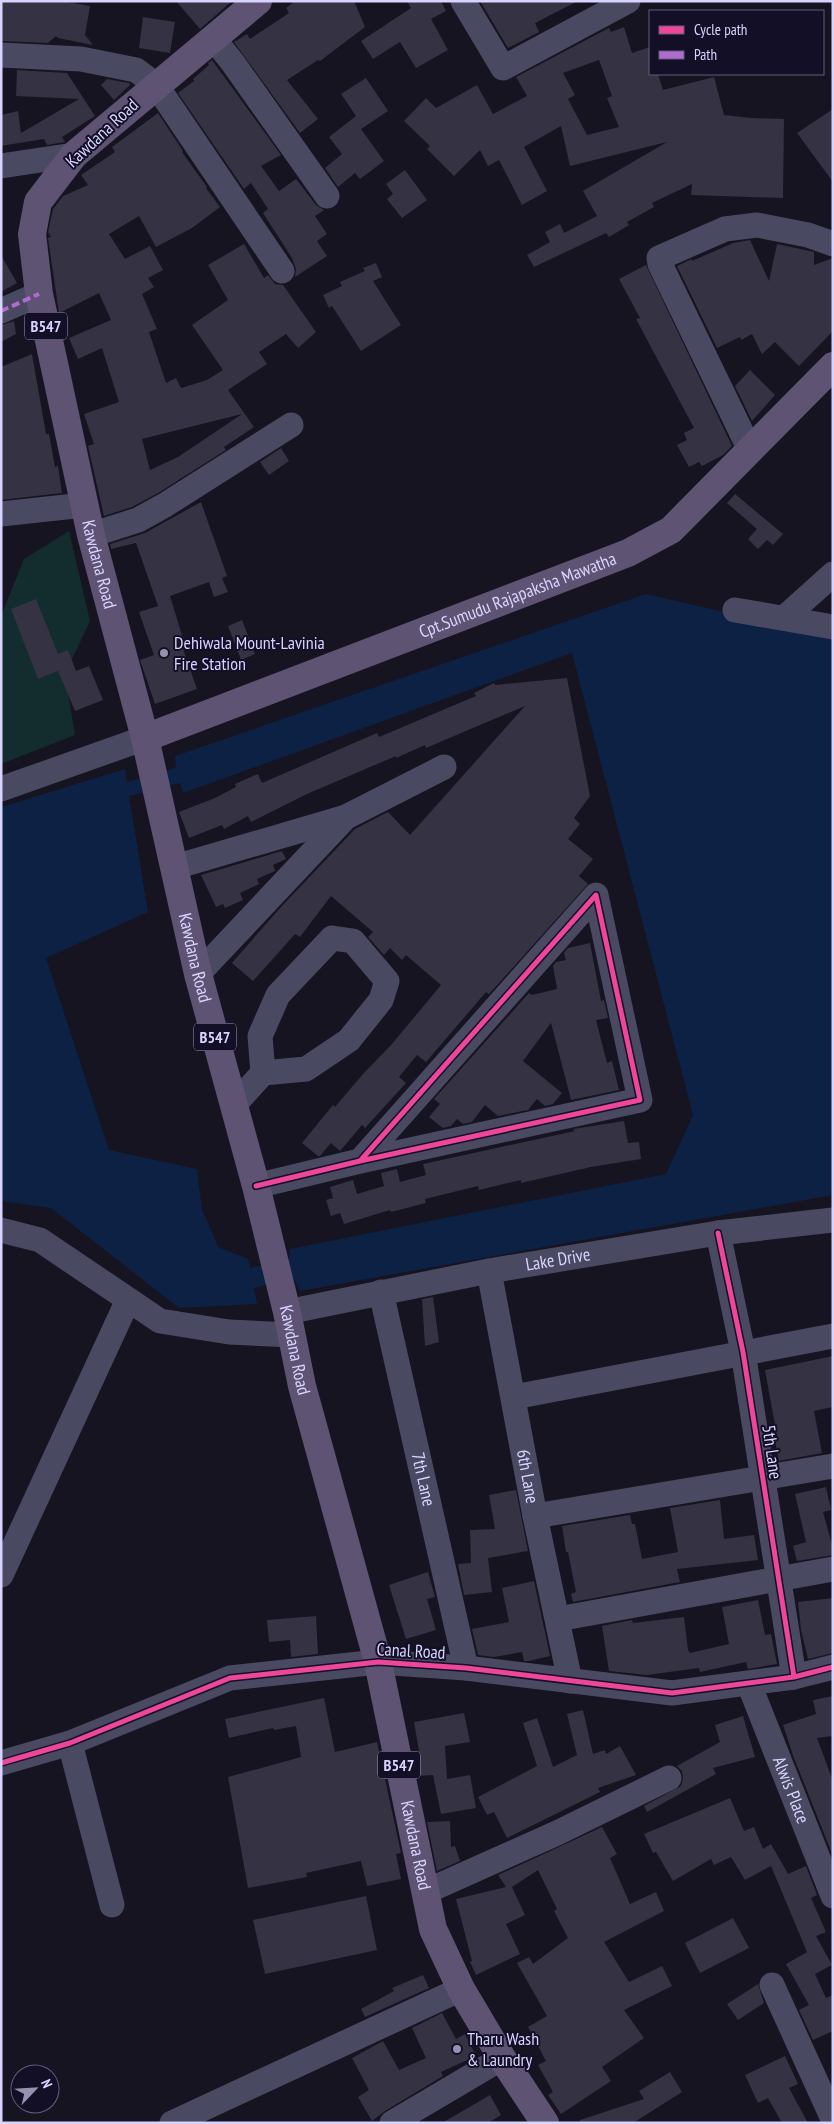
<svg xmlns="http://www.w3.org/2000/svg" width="834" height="2124" font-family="'PT Sans Narrow',sans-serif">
<rect width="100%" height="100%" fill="#161421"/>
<path fill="#132c2d" d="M69,531L90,621L65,674L75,735L1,764V616L24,559Z"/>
<path fill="#0d2144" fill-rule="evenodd" d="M646,594L833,637V1195L300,1291L293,1277L254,1288L257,1304L179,1308L51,1208L1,1201V807L125,769L127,782L176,768L175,756ZM572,653L693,1115L666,1174L290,1249L289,1259L250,1268L248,1259L218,1247L202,1209L197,1169L109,1150L46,958L148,912L129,796L180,783L183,793Z"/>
<path fill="#343243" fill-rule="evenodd" d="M1,1H62L90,6L85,35L93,45L58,38L56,36L48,43L1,41Z
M176,1H232L200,29Z
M295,1H354L365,27L320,61L318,60L287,80L318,119L300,133L234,42L247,34L250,39L289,13L286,8Z
M407,1H441L446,11L431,19L448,50L416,68L400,42L373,59L361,41L411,8Z
M480,1H578L535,23L539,32L508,48Z
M143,17L175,22L170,53L139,48Z
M624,27L632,53L650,47V74H658L663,90L714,77L724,115L751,118L784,119L783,198L691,195L692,184L652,203L654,207L627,222L629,225L609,237L606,233L534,267L527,255L550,242L545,232L560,224L564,233L597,216L583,191L667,142L570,166L561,126L524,147L547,191L522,205L499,160L488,166L480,150L454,176L427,149L430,146L404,121L426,98L436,108L477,85L493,114L527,96L516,77L605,30L609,28L611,32ZM599,60L612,96L607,98L619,127L587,135L568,99L575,95L563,73Z
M212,60L281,155L261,166L279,191L296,179L316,205L324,210L315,216L327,234L317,241L327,256L295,277L296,269L292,258L263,213L268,209L251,183L244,189L178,93L194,81L193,79L209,65L208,63Z
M17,70L67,73L95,116L62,137L65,142L47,145L44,139L1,146V115L18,111L21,133L79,99L16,96Z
M366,78L388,111L361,129L384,161L360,179L355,173L338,187L325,168L342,154L329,137L356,116L341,94Z
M107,79L129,83L130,85L114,100L101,85Z
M833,109V182L797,133Z
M158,113L183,151L182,152L207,187L206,188L220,207L192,228L156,247L139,216L109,234L125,259L150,246L163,270L148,278L154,287L142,294L157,329L149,332L166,383L176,378L181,388L207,380L223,370L192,325L228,300L208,265L244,244L264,278L268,275L275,284L283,285L316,332L298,348L286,334L259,352L267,364L228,390L254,427L224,447L226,450L158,493L132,507L104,516L88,446L94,444L84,414L119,402L102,348L78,359L69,338L111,320L99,293L59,313L48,238L51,237L48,232L53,209L63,196L88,185L81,175L115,152L112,147ZM242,414L178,457L150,470L142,439Z
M405,170L427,200L402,218L387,199L393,194L386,184Z
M750,240L769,281L777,244L814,252V265L833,258V331L799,366L775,342L762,354L752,334L741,340L740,337L717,348L677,266L692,259V261L733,243Z
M1,255L17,283L1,292Z
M376,263L382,277L373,281L401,325L361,351L332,306L329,308L323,295L342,286L340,282L365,271L363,268Z
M646,265L732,446L723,455L702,466L699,462L689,467L677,445L687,440L684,433L694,428L636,319L640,318L619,279Z
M14,321L16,334L1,342V325Z
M32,354L46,434H49L55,467L58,466L62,493L1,500V367Z
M750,370L775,395L752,421L735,386Z
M281,448L289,461L269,475L260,462Z
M735,494L783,534L773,545L767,540L758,549L748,539L757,529L727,503Z
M201,502L227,576L222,578L228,592L214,597L209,582L170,596L184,642L181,643L197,689L155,704L140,660L154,655L139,612L158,606L136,543L111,549L110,544L145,533Z
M36,599L58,654L68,650L76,671L89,666L103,700L75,711L58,671L38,679L11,609Z
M242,620L255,654L241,660L228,626Z
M567,678L590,796L574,818L580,824L568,839L593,859L579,876L588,884L489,994L486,992L426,1062L417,1055L399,1077L406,1083L365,1128L362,1125L340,1151L331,1143L320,1156H318L302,1143L333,1105L335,1107L363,1074L392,1044L441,985L406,955L402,960L390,948L384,955L368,937L373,932L331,896L300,937L295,934L253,981L232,963L280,908L355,829L388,812L410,835L525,706L426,748L425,745L396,758V756L307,794L251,822L248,816L224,829L222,825L189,838L179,812L215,798L236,787L235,784L258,774L262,783L377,733L379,737L476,696L474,693L494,683L495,685Z
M282,851L286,859L273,865L275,871L257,879L259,884L240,893L243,900L225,908L223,904L216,907L201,875Z
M590,943L601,1001L604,1000L608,1018L596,1020L607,1063L612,1061L619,1090L571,1100L551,1023L523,1061L562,1093L553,1104L545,1106L537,1099L528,1110L498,1116L485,1105L472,1122L463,1124L457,1119L451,1126L443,1128L429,1117L440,1104L434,1099L529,993L532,995L557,989L553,966L556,962L566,960L564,953L568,948Z
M624,1121L628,1143L639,1142L641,1159L591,1167L521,1183V1180L479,1190L478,1186L425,1199L426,1203L391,1212L390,1210L344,1224L340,1213L331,1216L326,1200L333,1198L330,1187L353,1180L357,1194L384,1186L381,1173L397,1169L400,1182L426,1175L423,1164L575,1131L573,1129Z
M433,1297L439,1342L425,1346L422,1299Z
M833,1356V1407L814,1411L822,1453L779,1461L774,1436H777L765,1370Z
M826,1487L831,1510L823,1512L833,1548V1555L797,1561L793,1546L806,1542L795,1494Z
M516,1490L528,1551L488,1558L492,1592L464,1595L458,1564L471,1563L470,1530L495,1529L489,1495Z
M720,1500L724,1539L754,1535L758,1560L677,1569L680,1582L573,1602L571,1594L576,1592L568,1552H566L562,1526L630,1515L632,1524H635L642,1559L678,1552L670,1508Z
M428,1572L435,1597L427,1599L436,1630L406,1639L389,1585Z
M534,1581L550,1656L529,1661H524L522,1652L494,1657L478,1655L472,1629L509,1622L502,1588Z
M833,1598V1653L808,1659L801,1630L798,1602Z
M758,1600L765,1635L771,1634L777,1664L748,1669L746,1662L700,1672L699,1668L647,1675L609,1671L602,1626L632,1620L633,1623L684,1617L688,1650L690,1653L729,1644L722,1607Z
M316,1616L318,1654L291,1657L290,1640L269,1642L267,1620Z
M833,1696V1736L817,1738L833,1781V1856L794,1758L783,1725L816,1714L813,1700Z
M324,1698L335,1752L377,1742L401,1853L396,1854L401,1879L367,1886L361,1861L306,1873L307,1877L248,1888L228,1777L301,1757L296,1726L274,1730L273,1728L229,1738L225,1719Z
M583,1710L593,1754L605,1750L606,1754L620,1746L636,1775L598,1788L600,1792L507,1838L494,1812L487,1815L478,1797L537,1766L523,1723L537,1718L553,1767L577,1755L567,1714Z
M464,1713L470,1742L445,1746L447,1779L470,1775L476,1808L441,1814L433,1775L417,1776L412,1752L419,1751L414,1722Z
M743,1716L755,1757L713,1768L716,1774L647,1812L644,1806L681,1786L683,1778L682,1771L677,1766L720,1742L715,1725Z
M730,1798L744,1831L754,1827L763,1849L771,1844L788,1874L806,1866L817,1895L811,1898L826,1932L816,1936L832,1965L815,1974L826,1998L833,1995V2031L813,2040L799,2010L809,2005L786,1964L807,1952L771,1866L745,1880L731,1857L714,1865L711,1859L673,1881L656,1852L653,1853L644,1834Z
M450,1821L451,1847L455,1846L460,1861L437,1871L427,1822Z
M602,1827L617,1854L610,1858L630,1904L656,1892L664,1911L604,1942L629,1982L662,1966L672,1986L624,2010L644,2038L602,2067L611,2081L561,2114L548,2095L553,2092L538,2065L546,2061L528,2027L547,2016L517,1963L529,1957L533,1964L568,1938L554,1911L557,1909L538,1870L512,1887L525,1915L506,1924L520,1954L476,1975L470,1962L472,1961L456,1899L506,1887L498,1875Z
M366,1896L377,1950L265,1974L253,1920Z
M733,1918L749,1948L700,1973L685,1943Z
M423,1975L429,1988L365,2017L361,2009L394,1991L392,1988Z
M758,1984L764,2003L738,2020L727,2004Z
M442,2013L456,2039L465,2034L476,2056L441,2072L443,2076L385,2111L372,2121L358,2097L369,2090L352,2058L383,2041L399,2070L426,2058L412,2028Z
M785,2056L798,2084L789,2088L808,2123H782L768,2098L758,2103L745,2075Z
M670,2072L682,2092L633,2123H580V2120L644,2099L639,2091Z
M490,2095L501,2115L488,2123H442Z"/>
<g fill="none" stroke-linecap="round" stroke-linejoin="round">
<g stroke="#4a4962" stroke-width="25">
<path d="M463,1L503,68L628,1"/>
<path d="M213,38L233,63L327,196"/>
<path d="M1,55L81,59L136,70L156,85L282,271"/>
<path d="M1,166L74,155"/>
<path d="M1,311L39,294"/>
<path d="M750,450L660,264L659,258L725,229L757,225L808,235L833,244"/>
<path d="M1,514L84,505"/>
<path d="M91,535L138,520L165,505L291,425"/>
<path d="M735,610L833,627"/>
<path d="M784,618L833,574"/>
<path d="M1,789L145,738"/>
<path d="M175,867L346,817"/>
<path d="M198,974L346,817L444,767"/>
<path d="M234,1105L263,1073L306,1069L349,1040L381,1000L387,981L353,941L332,938L278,995L260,1036L263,1073"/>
<path d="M256,1186L360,1161L640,1100L596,895L360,1161"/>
<path d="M1,1230L40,1240L160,1321L229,1332L291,1335"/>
<path d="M718,1233L743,1352L794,1677"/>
<path id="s1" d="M489,1271L535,1516L570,1681"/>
<path id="s2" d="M381,1292L466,1668"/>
<path id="s3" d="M287,1312L489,1271L718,1233L833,1220"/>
<path d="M514,1397L833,1336"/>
<path d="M535,1516L833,1466"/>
<path d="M1,1575L128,1300"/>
<path d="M558,1619L833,1569"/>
<path id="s4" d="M749,1684L833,1896"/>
<path d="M70,1743L112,1905"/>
<path d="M1,1763L70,1743L230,1678L378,1662L466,1668L672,1693L794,1677L833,1667"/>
<path d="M425,1892L557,1833L669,1778"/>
<path d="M772,1985L833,2119"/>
<path d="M172,2123L461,1989"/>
<path d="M392,2123L502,2058"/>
</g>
<g stroke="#5e5373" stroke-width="28">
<path id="s5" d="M258,1L74,155L38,202L32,234L39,294L91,535L145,738L198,974L256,1186L287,1312L302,1386L378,1662L433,1929L461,1989L502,2058L545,2123"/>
<path id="s6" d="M145,738L628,553L671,530L833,366"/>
</g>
<path stroke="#b06ccc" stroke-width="4" stroke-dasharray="8 4" stroke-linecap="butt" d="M1,311L39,294"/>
<defs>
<path id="cycleway" d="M256,1186L360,1161L640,1100L596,895L360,1161
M718,1233L743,1352L794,1677
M1,1763L70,1743L230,1678L378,1662L466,1668L672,1693L794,1677L833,1667"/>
</defs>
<use href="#cycleway" stroke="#130f26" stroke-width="8"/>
<use href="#cycleway" stroke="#ed469a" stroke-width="5"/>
</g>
<g fill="#9591b1" stroke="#130f26" stroke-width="2">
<circle cx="164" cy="653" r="5"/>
<circle cx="457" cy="2049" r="5"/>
</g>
<g text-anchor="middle" stroke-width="4" stroke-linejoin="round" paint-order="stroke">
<g fill="#130f26" stroke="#9e99be" stroke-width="1">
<rect x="25" y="312.5" width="42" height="27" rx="4"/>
<rect x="194" y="1023.5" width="42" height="27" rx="4"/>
<rect x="378" y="1751.5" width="42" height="27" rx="4"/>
</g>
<g font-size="16" font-weight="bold" fill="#d9d4ff">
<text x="46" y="332">B547</text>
<text x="215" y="1043">B547</text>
<text x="399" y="1771">B547</text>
</g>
<g font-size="18" fill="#d9d4ff" stroke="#130f26">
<text transform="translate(102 133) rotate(-43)" y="6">Kawdana Road</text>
<text dy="6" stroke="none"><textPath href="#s5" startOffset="669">Kawdana Road</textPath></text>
<text dy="6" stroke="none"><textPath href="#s6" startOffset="399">Cpt.Sumudu Rajapaksha Mawatha</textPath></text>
<text dy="6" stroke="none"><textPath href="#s5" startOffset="1074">Kawdana Road</textPath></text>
<text dy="6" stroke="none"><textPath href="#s3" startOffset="276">Lake Drive</textPath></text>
<text dy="6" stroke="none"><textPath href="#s5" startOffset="1479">Kawdana Road</textPath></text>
<text transform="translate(772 1452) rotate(82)" y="6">5th Lane</text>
<text dy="6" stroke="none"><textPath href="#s1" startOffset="209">6th Lane</textPath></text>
<text dy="6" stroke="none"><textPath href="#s2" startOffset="192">7th Lane</textPath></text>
<text transform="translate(411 1651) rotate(3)" y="6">Canal Road</text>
<text dy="6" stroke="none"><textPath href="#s4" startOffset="114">Alwis Place</textPath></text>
<text dy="6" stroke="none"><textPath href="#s5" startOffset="1989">Kawdana Road</textPath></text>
</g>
<g font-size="18" fill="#d9d4ff" stroke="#130f26" text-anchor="start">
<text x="174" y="649">Dehiwala Mount-Lavinia<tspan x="174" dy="21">Fire Station</tspan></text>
<text x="467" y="2045">Tharu Wash<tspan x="467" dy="21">&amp; Laundry</tspan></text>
</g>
</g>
<rect width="834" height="2124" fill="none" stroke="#d9d4ff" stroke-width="5"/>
<rect x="649" y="10" width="175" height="65" fill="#130f26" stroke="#625e7d"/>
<rect x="659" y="26" width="25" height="8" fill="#ed469a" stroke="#625e7d"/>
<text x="694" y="35" font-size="15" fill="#d9d4ff">Cycle path</text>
<rect x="659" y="51" width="25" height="8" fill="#b06ccc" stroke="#625e7d"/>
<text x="694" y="60" font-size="15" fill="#d9d4ff">Path</text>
<g transform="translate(35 2089) rotate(65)"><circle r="24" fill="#130f26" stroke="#625e7d"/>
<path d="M0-4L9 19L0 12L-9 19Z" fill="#9591b1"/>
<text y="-8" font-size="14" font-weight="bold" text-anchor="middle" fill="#d9d4ff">N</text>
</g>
</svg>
